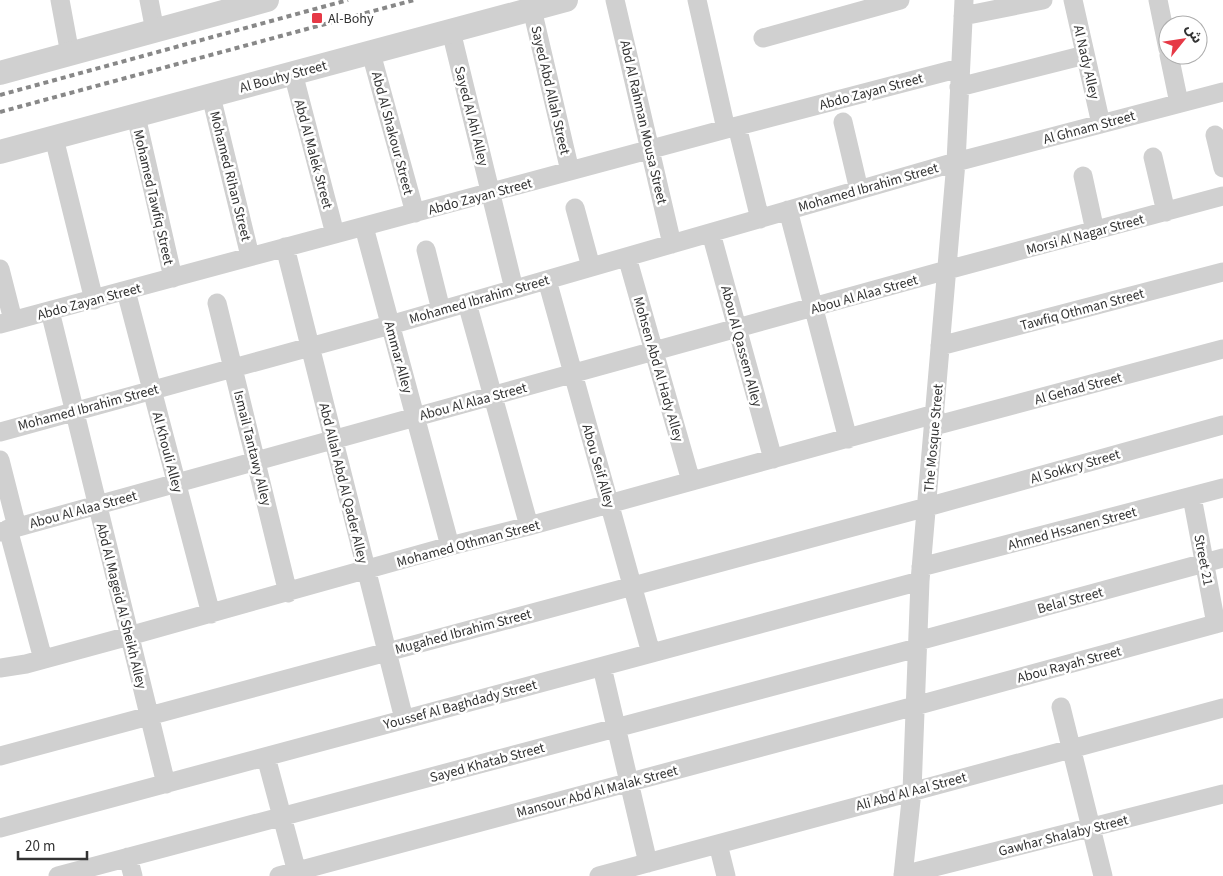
<svg xmlns="http://www.w3.org/2000/svg" width="1223" height="876" font-family="'Source Sans 3','Noto Sans Arabic',sans-serif">
<rect width="100%" height="100%" fill="#fff"/>
<g fill="none" stroke-linecap="round" stroke-linejoin="round">
<path stroke="#d0d0d0" stroke-width="19" d="M60,0L70,54
M149,0L155,31
M615,0L672,244
M697,0L726,129
M1073,0L1101,124
M1158,0L1168,49
M532,9L570,171
M963,16L1043,0
M451,31L514,289
M763,38L900,0
M371,53L415,213
M1169,55L1179,103
M293,73L335,234
M959,87L1085,55
M211,96L250,256
M136,116L173,278
M843,122L859,190
M737,126L760,219
M1215,135L1223,168
M54,138L94,300
M1153,157L1166,212
M1083,176L1095,231
M575,208L591,267
M788,210L848,439
M364,227L450,546
M711,233L773,459
M285,247L404,719
M426,250L441,310
M627,257L691,481
M0,269L13,320
M547,280L651,653
M126,291L211,614
M217,303L288,593
M467,303L529,526
M50,311L166,784
M0,324L726,129L960,68
M940,346L1223,272
M934,426L1223,349
M0,432L390,325L956,162L1223,92
M0,460L17,527
M1192,497L1216,624
M8,529L43,659
M0,532L947,270L1223,196
M921,567L1223,488
M918,641L1223,558
M602,667L648,863
M0,668L26,664L129,636L450,546L529,526L935,414
M1061,707L1103,876
M0,756L927,507L1223,425
M266,757L298,876
M0,828L920,581
M718,844L726,876
M128,857L133,876
M903,875L1223,794
M58,876L917,648
M279,876L915,706L1223,622
M599,876L1223,708
M903,876L912,791L920,581L956,162L964,0"/>
<path stroke="#d0d0d0" stroke-width="24" d="M0,73L267,0
M0,152L566,0"/>
<path stroke="#888" stroke-width="4" stroke-dasharray="5 4" stroke-linecap="butt" d="M0,95L348,0
M0,112L414,0"/>
</g>
<rect fill="#e63946" stroke="#fff" stroke-width="2" x="311" y="12" width="12" height="12" rx="2.5"/>
<g text-anchor="middle" stroke-width="5" stroke-linejoin="round" paint-order="stroke">
<g font-size="14" fill="#333" stroke="#fff" text-anchor="start">
<text x="328" y="23">Al-Bohy</text>
</g>
<g font-size="14" fill="#333" stroke="#fff">
<text transform="translate(1087 62) rotate(77)" y="5">Al Nady Alley</text>
<text transform="translate(283 76) rotate(-15)" y="5">Al Bouhy Street</text>
<text transform="translate(551 90) rotate(77)" y="5">Sayed Abd Allah Street</text>
<text transform="translate(871 91) rotate(-15)" y="5">Abdo Zayan Street</text>
<text transform="translate(472 116) rotate(76)" y="5">Sayed Al Ahl Alley</text>
<text transform="translate(644 122) rotate(77)" y="5">Abd Al Rahman Mousa Street</text>
<text transform="translate(1089 127) rotate(-15)" y="5">Al Ghnam Street</text>
<text transform="translate(393 133) rotate(75)" y="5">Abd Al Shakour Street</text>
<text transform="translate(314 154) rotate(75)" y="5">Abd Al Malek Street</text>
<text transform="translate(231 176) rotate(76)" y="5">Mohamed Rihan Street</text>
<text transform="translate(868 187) rotate(-16)" y="5">Mohamed Ibrahim Street</text>
<text transform="translate(480 196) rotate(-15)" y="5">Abdo Zayan Street</text>
<text transform="translate(154 197) rotate(77)" y="5">Mohamed Tawfiq Street</text>
<text transform="translate(1085 234) rotate(-15)" y="5">Morsi Al Nagar Street</text>
<text transform="translate(864 294) rotate(-16)" y="5">Abou Al Alaa Street</text>
<text transform="translate(479 299) rotate(-16)" y="5">Mohamed Ibrahim Street</text>
<text transform="translate(89 301) rotate(-15)" y="5">Abdo Zayan Street</text>
<text transform="translate(1082 309) rotate(-15)" y="5">Tawfiq Othman Street</text>
<text transform="translate(742 346) rotate(75)" y="5">Abou Al Qassem Alley</text>
<text transform="translate(399 357) rotate(75)" y="5">Ammar Alley</text>
<text transform="translate(659 369) rotate(74)" y="5">Mohsen Abd Al Hady Alley</text>
<text transform="translate(1078 388) rotate(-15)" y="5">Al Gehad Street</text>
<text transform="translate(473 401) rotate(-15)" y="5">Abou Al Alaa Street</text>
<text transform="translate(88 407) rotate(-15)" y="5">Mohamed Ibrahim Street</text>
<text transform="translate(933 438) rotate(-85)" y="5">The Mosque Street</text>
<text transform="translate(253 448) rotate(76)" y="5">Ismail Tantawy Alley</text>
<text transform="translate(168 452) rotate(75)" y="5">Al Khouli Alley</text>
<text transform="translate(599 466) rotate(74)" y="5">Abou Seif Alley</text>
<text transform="translate(1075 466) rotate(-16)" y="5">Al Sokkry Street</text>
<text transform="translate(344 483) rotate(76)" y="5">Abd Allah Abd Al Qader Alley</text>
<text transform="translate(83 509) rotate(-15)" y="5">Abou Al Alaa Street</text>
<text transform="translate(1072 528) rotate(-15)" y="5">Ahmed Hssanen Street</text>
<text transform="translate(468 543) rotate(-15)" y="5">Mohamed Othman Street</text>
<text transform="translate(1204 560) rotate(79)" y="5">Street 21</text>
<text transform="translate(1070 600) rotate(-15)" y="5">Belal Street</text>
<text transform="translate(122 606) rotate(76)" y="5">Abd Al Mageid Al Sheikh Alley</text>
<text transform="translate(463 631) rotate(-15)" y="5">Mugahed Ibrahim Street</text>
<text transform="translate(1069 664) rotate(-15)" y="5">Abou Rayah Street</text>
<text transform="translate(460 704) rotate(-15)" y="5">Youssef Al Baghdady Street</text>
<text transform="translate(487 762) rotate(-15)" y="5">Sayed Khatab Street</text>
<text transform="translate(597 791) rotate(-15)" y="5">Mansour Abd Al Malak Street</text>
<text transform="translate(911 791) rotate(-15)" y="5">Ali Abd Al Aal Street</text>
<text transform="translate(1063 835) rotate(-14)" y="5">Gawhar Shalaby Street</text>
</g>
</g>
<g transform="translate(1183 40) rotate(60)"><circle r="24" fill="#ffffff" stroke="#adadad"/>
<path d="M0-4L9 19L0 12L-9 19Z" fill="#e63946"/>
<text y="-8" font-size="14" font-weight="bold" text-anchor="middle" fill="#333333">ش</text>
</g>
<path d="M18 851v8h69v-8" fill="none" stroke="#333333" stroke-width="2.5"/>
<text x="25" y="851" font-size="15" fill="#333333" stroke="#ffffff" stroke-width="4" paint-order="stroke">20 m</text>
</svg>
